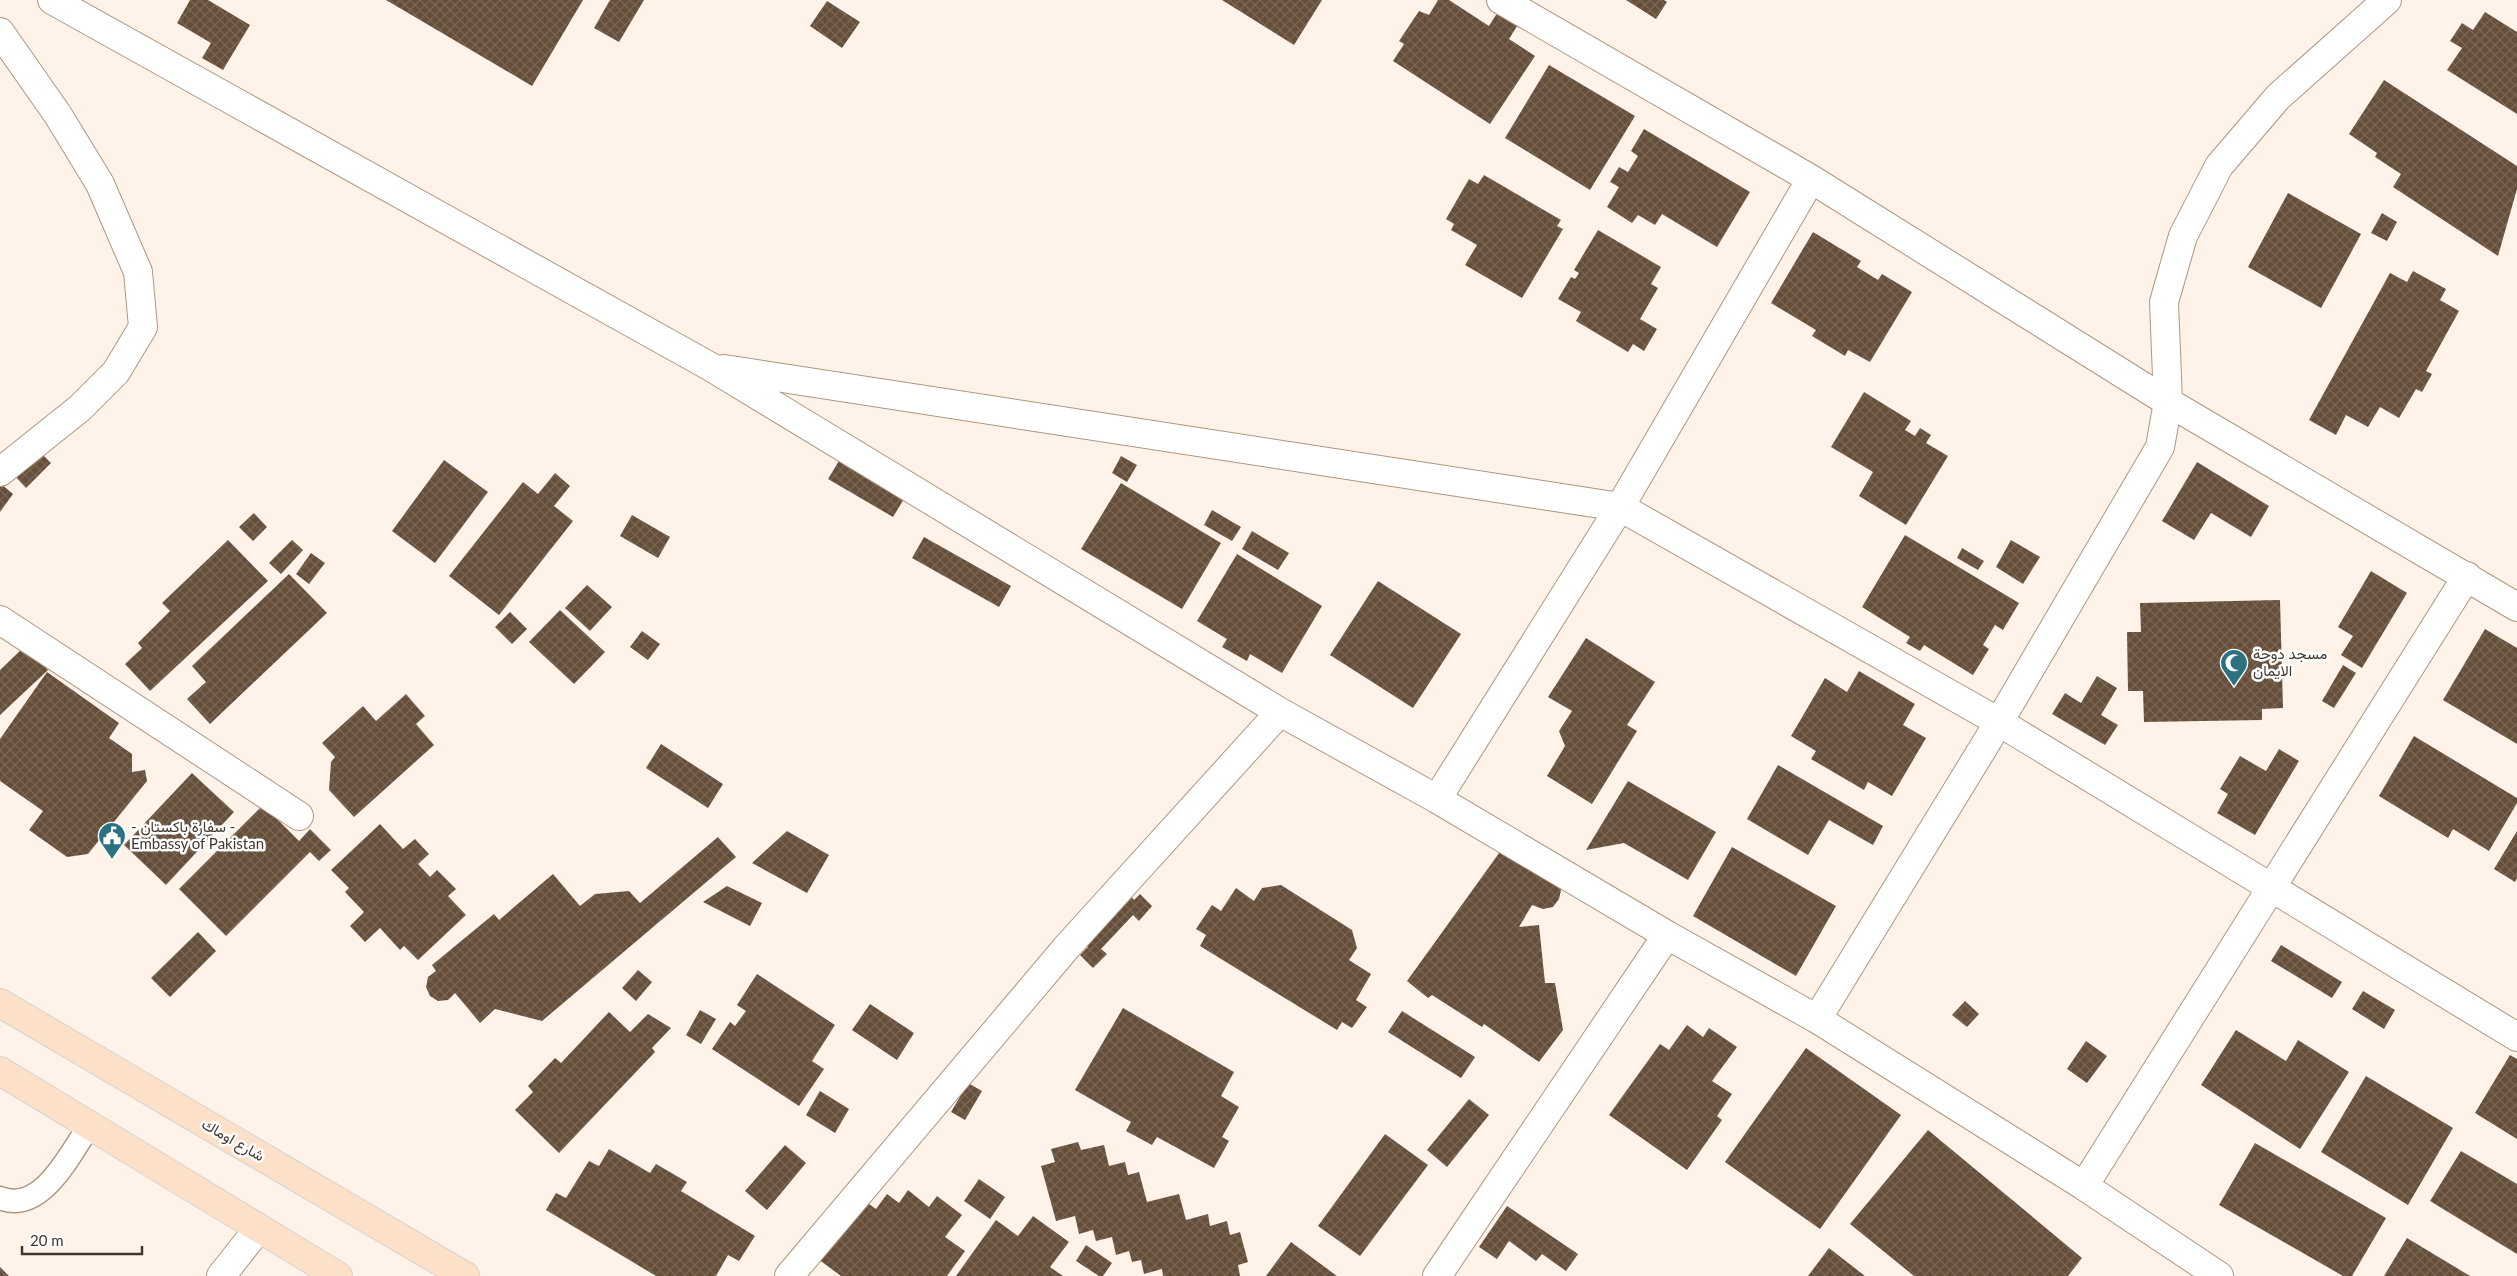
<svg xmlns="http://www.w3.org/2000/svg" width="2517" height="1276" font-family="Lato,Vazirmatn,sans-serif">
<defs>
<pattern id="building-cross-hatch" width="8" height="8" patternUnits="userSpaceOnUse" patternTransform="scale(1.25)"><rect width="8" height="8" fill="#664f3a"/><path d="M0 0l8 8M0 8l8-8" fill="none" stroke="#796655"/></pattern>
</defs>
<rect width="100%" height="100%" fill="#fff3e9"/>
<path fill="url(#building-cross-hatch)" d="M190,0H208L250,25L223,70L202,58L211,43L177,23Z
M386,0H583L532,86Z
M610,0H644L619,42L594,28Z
M1222,0H1322L1294,45Z
M1438,0H1449L1489,26L1499,10L1519,23L1509,39L1535,56L1490,124L1393,61L1404,44L1399,41L1419,11L1429,15Z
M1626,0H1664L1667,2L1656,19Z
M827,1L860,22L842,48L810,26Z
M2485,12L2517,32V114L2447,70L2462,48L2450,41L2462,23L2473,30Z
M1549,65L1635,116L1590,190L1505,138Z
M2384,80L2517,166V189L2498,256L2393,187L2401,174L2375,157L2377,153L2349,134Z
M1644,129L1750,192L1717,247L1662,214L1655,225L1638,215L1632,223L1607,207L1619,187L1610,182L1619,167L1628,172L1638,156L1631,151Z
M1484,175L1561,220L1557,226L1563,229L1522,298L1465,265L1477,245L1451,230L1454,224L1446,219L1469,179L1478,184Z
M2288,193L2361,234L2321,308L2248,267Z
M2382,213L2397,222L2387,241L2371,233Z
M1598,230L1661,267L1651,284L1658,288L1640,319L1657,329L1644,351L1633,344L1628,352L1576,321L1581,312L1558,299L1571,277L1575,279L1579,273L1574,270Z
M1813,232L1861,261L1857,267L1878,280L1882,274L1912,292L1870,362L1848,350L1845,356L1812,336L1816,330L1771,303Z
M2413,271L2446,289L2440,300L2459,311L2426,371L2432,374L2422,392L2416,389L2399,418L2380,407L2368,427L2346,415L2336,435L2309,420L2390,273L2407,282Z
M1864,392L1911,421L1905,430L1915,436L1920,428L1931,435L1926,443L1948,456L1906,525L1859,496L1873,472L1831,447Z
M39,451L51,463L26,488L14,475Z
M842,456L907,494L893,517L828,479Z
M1121,456L1137,465L1127,482L1112,473Z
M444,460L488,492L435,563L392,531Z
M2197,462L2269,506L2251,537L2211,513L2194,540L2162,521Z
M555,473L570,486L554,506L573,521L499,615L449,576L523,482L538,494Z
M0,483L13,494L0,512Z
M1121,483L1221,543L1182,609L1081,549Z
M1212,510L1241,527L1232,541L1204,525Z
M254,513L267,527L253,541L239,527Z
M632,515L670,537L658,558L620,536Z
M1252,531L1289,553L1278,570L1242,549Z
M1905,535L2019,603L2003,630L1995,625L1983,645L1989,649L1973,675L1924,645L1920,651L1906,643L1910,637L1862,607Z
M924,537L1011,586L999,607L912,558Z
M228,540L268,581L150,691L125,664L142,648L138,643L170,611L162,603Z
M292,540L303,550L281,574L269,563Z
M2011,540L2040,557L2023,584L1996,567Z
M1962,548L1984,561L1978,570L1957,558Z
M311,553L325,563L309,584L296,574Z
M1237,554L1322,606L1282,673L1250,654L1247,661L1222,647L1227,639L1197,621Z
M2371,571L2407,593L2362,668L2341,655L2353,636L2338,627Z
M289,574L327,613L210,724L187,699L206,682L192,666Z
M1378,581L1461,634L1413,708L1330,655Z
M587,585L612,607L590,631L565,608Z
M2280,600L2283,708L2262,709V720L2144,722L2143,691H2128L2127,632H2141L2140,603Z
M560,610L605,652L574,684L529,642Z
M510,612L527,629L512,644L495,627Z
M2485,629L2517,648V744L2443,700Z
M642,631L660,644L648,660L630,647Z
M1586,638L1655,682L1627,725L1637,731L1592,804L1547,776L1565,746L1559,731L1572,711L1548,697Z
M24,647L48,670L0,715V670Z
M2343,665L2356,673L2334,708L2322,701Z
M1859,671L1915,704L1903,725L1926,738L1892,796L1868,782L1864,790L1811,759L1816,751L1791,736L1825,678L1847,692Z
M47,672L119,723L109,738L132,754V772L145,770L147,781L88,854L67,857L29,830L43,811L0,781V739Z
M2097,676L2117,688L2101,715L2118,725L2105,745L2052,714L2065,693L2081,703Z
M406,694L425,716L416,724L434,745L354,817L329,790L331,762L335,757L322,743L363,706L376,721Z
M2414,736L2517,798V803L2489,851L2453,829L2448,838L2379,796Z
M661,744L723,784L708,808L646,768Z
M2279,749L2299,761L2255,835L2217,813L2228,794L2220,789L2240,756L2266,771Z
M1778,765L1883,826L1873,845L1829,820L1808,855L1747,819Z
M192,773L234,812L166,885L124,845Z
M1628,781L1716,832L1688,880L1624,843L1586,850Z
M263,805L299,841L310,829L331,850L319,861L310,852L226,936L179,889Z
M380,824L403,849L415,839L429,854L418,864L430,877L437,870L456,889L448,896L466,915L418,960L404,946L400,950L380,928L365,942L350,926L364,912L345,892L349,888L331,870Z
M787,831L829,855L807,893L752,863Z
M2517,831V878L2515,882L2494,869Z
M718,837L736,857L542,1021L495,1009L480,1023L455,993L448,1000L438,1001L430,996L426,987L428,977L436,971L432,965L494,914L499,920L553,874L580,906L595,894L629,891L640,903Z
M1732,847L1836,906L1796,976L1693,916Z
M1502,849L1536,874L1542,873L1559,881L1561,890L1559,899L1553,907L1543,909L1532,905L1519,927L1539,925L1545,983H1555L1563,1030L1539,1062L1484,1024L1482,1027L1432,995L1428,998L1407,981Z
M1281,885L1352,930L1357,948L1349,960L1371,974L1356,1000L1367,1007L1352,1028L1342,1022L1337,1030L1200,946L1206,935L1196,929L1212,905L1221,911L1236,888L1254,901L1262,888Z
M727,886L762,903L750,926L703,902Z
M1140,894L1152,906L1139,921L1133,915L1101,949L1107,954L1093,968L1080,955L1088,947L1085,944L1131,896L1134,900Z
M198,932L216,951L170,997L151,978Z
M2281,945L2342,982L2332,998L2271,961Z
M638,970L652,982L636,1001L622,988Z
M757,974L835,1025L812,1061L824,1069L799,1106L712,1049L730,1022L735,1026L746,1011L737,1005Z
M2363,991L2395,1010L2384,1029L2352,1009Z
M1965,1001L1979,1014L1967,1027L1952,1015Z
M870,1004L914,1033L897,1060L852,1030Z
M1123,1008L1234,1072L1221,1096L1239,1107L1222,1137L1229,1141L1214,1168L1157,1137L1152,1145L1126,1131L1131,1122L1075,1090Z
M700,1010L716,1019L701,1044L686,1035Z
M1402,1011L1475,1057L1461,1078L1388,1032Z
M609,1012L630,1032L648,1014L671,1028L652,1048L655,1052L559,1153L515,1110L533,1092L528,1086L555,1058L561,1063Z
M1687,1025L1703,1037L1709,1028L1737,1047L1712,1081L1732,1094L1717,1116L1722,1120L1687,1170L1609,1115L1660,1044L1669,1050Z
M2236,1030L2286,1061L2298,1040L2349,1072L2300,1149L2201,1085Z
M2086,1041L2107,1056L2087,1083L2067,1069Z
M1806,1048L1901,1115L1820,1229L1725,1162Z
M2510,1055L2517,1059V1139L2475,1113Z
M2366,1076L2453,1128L2408,1205L2321,1152Z
M968,1083L982,1091L965,1120L951,1112Z
M820,1091L849,1109L835,1133L806,1115Z
M1469,1099L1489,1115L1447,1167L1427,1150Z
M1928,1130L2082,1258L2068,1276H1914L1850,1224Z
M1385,1134L1428,1165L1360,1256L1318,1226Z
M1078,1142L1081,1150L1104,1145L1109,1166L1125,1162L1128,1175L1139,1172L1147,1202L1179,1194L1186,1220L1208,1214L1210,1226L1227,1221L1230,1235L1240,1232L1248,1262L1238,1265L1240,1276H1163L1162,1269L1144,1274L1141,1260L1132,1262L1129,1251L1116,1255L1112,1237L1096,1241L1093,1230L1079,1234L1075,1216L1056,1221L1041,1166L1055,1162L1051,1149Z
M2255,1143L2386,1218L2352,1276H2343L2219,1205Z
M785,1145L806,1163L767,1210L745,1191Z
M609,1149L650,1173L656,1164L687,1182L681,1191L755,1236L739,1261L728,1255L716,1276H656L546,1210L556,1193L566,1198L589,1161L599,1166Z
M2461,1151L2517,1184V1254L2430,1201Z
M979,1179L1005,1197L990,1219L964,1201Z
M908,1190L929,1207L937,1196L962,1215L945,1237L965,1251L947,1276H841L818,1259L862,1199L876,1209L887,1194L899,1203Z
M1507,1206L1578,1254L1566,1271L1542,1254L1536,1261L1509,1241L1497,1259L1479,1247Z
M1033,1216L1069,1242L1050,1267L1063,1276H956L996,1220L1018,1236Z
M2407,1238L2470,1276H2384Z
M1291,1242L1337,1276H1266Z
M1086,1245L1112,1263L1103,1276H1099L1076,1261Z
M1829,1248L1865,1276H1808Z
M0,1267L9,1276H0Z"/>
<g fill="none" stroke-linecap="round" stroke-linejoin="round">
<defs>
<path id="lane" d="M0,1198C42,1215 70,1153 90,1125"/>
<path id="street" d="M52,0L711,367L1280,712L1437,799L1667,935L1817,1019L2084,1186L2219,1276
M1501,0L1811,179L2168,402L2517,607
M0,32L58,115L100,184L138,272L143,327L116,372L80,408L0,472
M724,369L1620,507L1999,722L2517,1037
M0,620L299,816
M1437,799L1620,507L1811,179
M1817,1019L1999,722L2160,447L2168,402L2164,302L2183,236L2219,166L2278,97L2387,0
M2084,1186L2467,576
M221,1276L259,1228
M789,1276L1066,948L1280,712
M1437,1276L1667,935"/>
<path id="primary" d="M0,1003L465,1276
M0,1071L338,1276"/>
</defs>
<use href="#lane" stroke="#af957e" stroke-width="25"/>
<use href="#street" stroke="#af957e" stroke-width="30"/>
<use href="#primary" stroke="#d5d3d1" stroke-width="30"/>
<use href="#lane" stroke="#fff" stroke-width="22"/>
<use href="#street" stroke="#fff" stroke-width="28"/>
<use href="#primary" stroke="#fce0c7" stroke-width="28"/>
</g>
<defs>
<symbol id="mosque-pin" viewBox="-11 -11 22 30"><path d="M0 17L-7.5 6A9.5 9.5 0 1 1 7.5 6Z" fill="#2c7180" stroke="#fff"/><path d="M3.5-4.9A6 6 0 1 0 3.5 4.9A5 5 0 1 1 3.5-4.9Z" fill="#fff"/></symbol>
<symbol id="civic-pin" viewBox="-11 -11 22 30"><path d="M0 17L-7.5 6A9.5 9.5 0 1 1 7.5 6Z" fill="#2c7180" stroke="#fff"/><path d="M-.6-6.5H3V-4.5H.6V-3L4-1V1h2V6H-6V1h2V-1L-.6-3ZM-1.2 2.5V6h2.4V2.5Z" fill="#fff"/></symbol>
</defs>
<g fill-rule="evenodd">
<use href="#mosque-pin" x="2218" y="647" width="32" height="43"/>
<use href="#civic-pin" x="96" y="820" width="32" height="43"/>
</g>
<g text-anchor="middle" stroke-width="5" stroke-linejoin="round" paint-order="stroke">
<g font-size="15" fill="#42372d" stroke="#fff" text-anchor="start">
<text x="2253" y="659">مسجد دوحة<tspan x="2253" dy="17">الايمان</tspan></text>
<text x="131" y="832">- سفارة باكستان -<tspan x="131" dy="17">Embassy of Pakistan</tspan></text>
</g>
<g font-size="15" fill="#42372d" stroke="#fff">
<text transform="translate(233 1140) rotate(30)" y="5">شارع اوماك</text>
</g>
</g>
<path d="M22 1246v8h120v-8" fill="none" stroke="#42372d" stroke-width="2.5"/>
<text x="30" y="1246" font-size="15" fill="#42372d" stroke="#ffffff" stroke-width="4" paint-order="stroke">20 m</text>
</svg>
